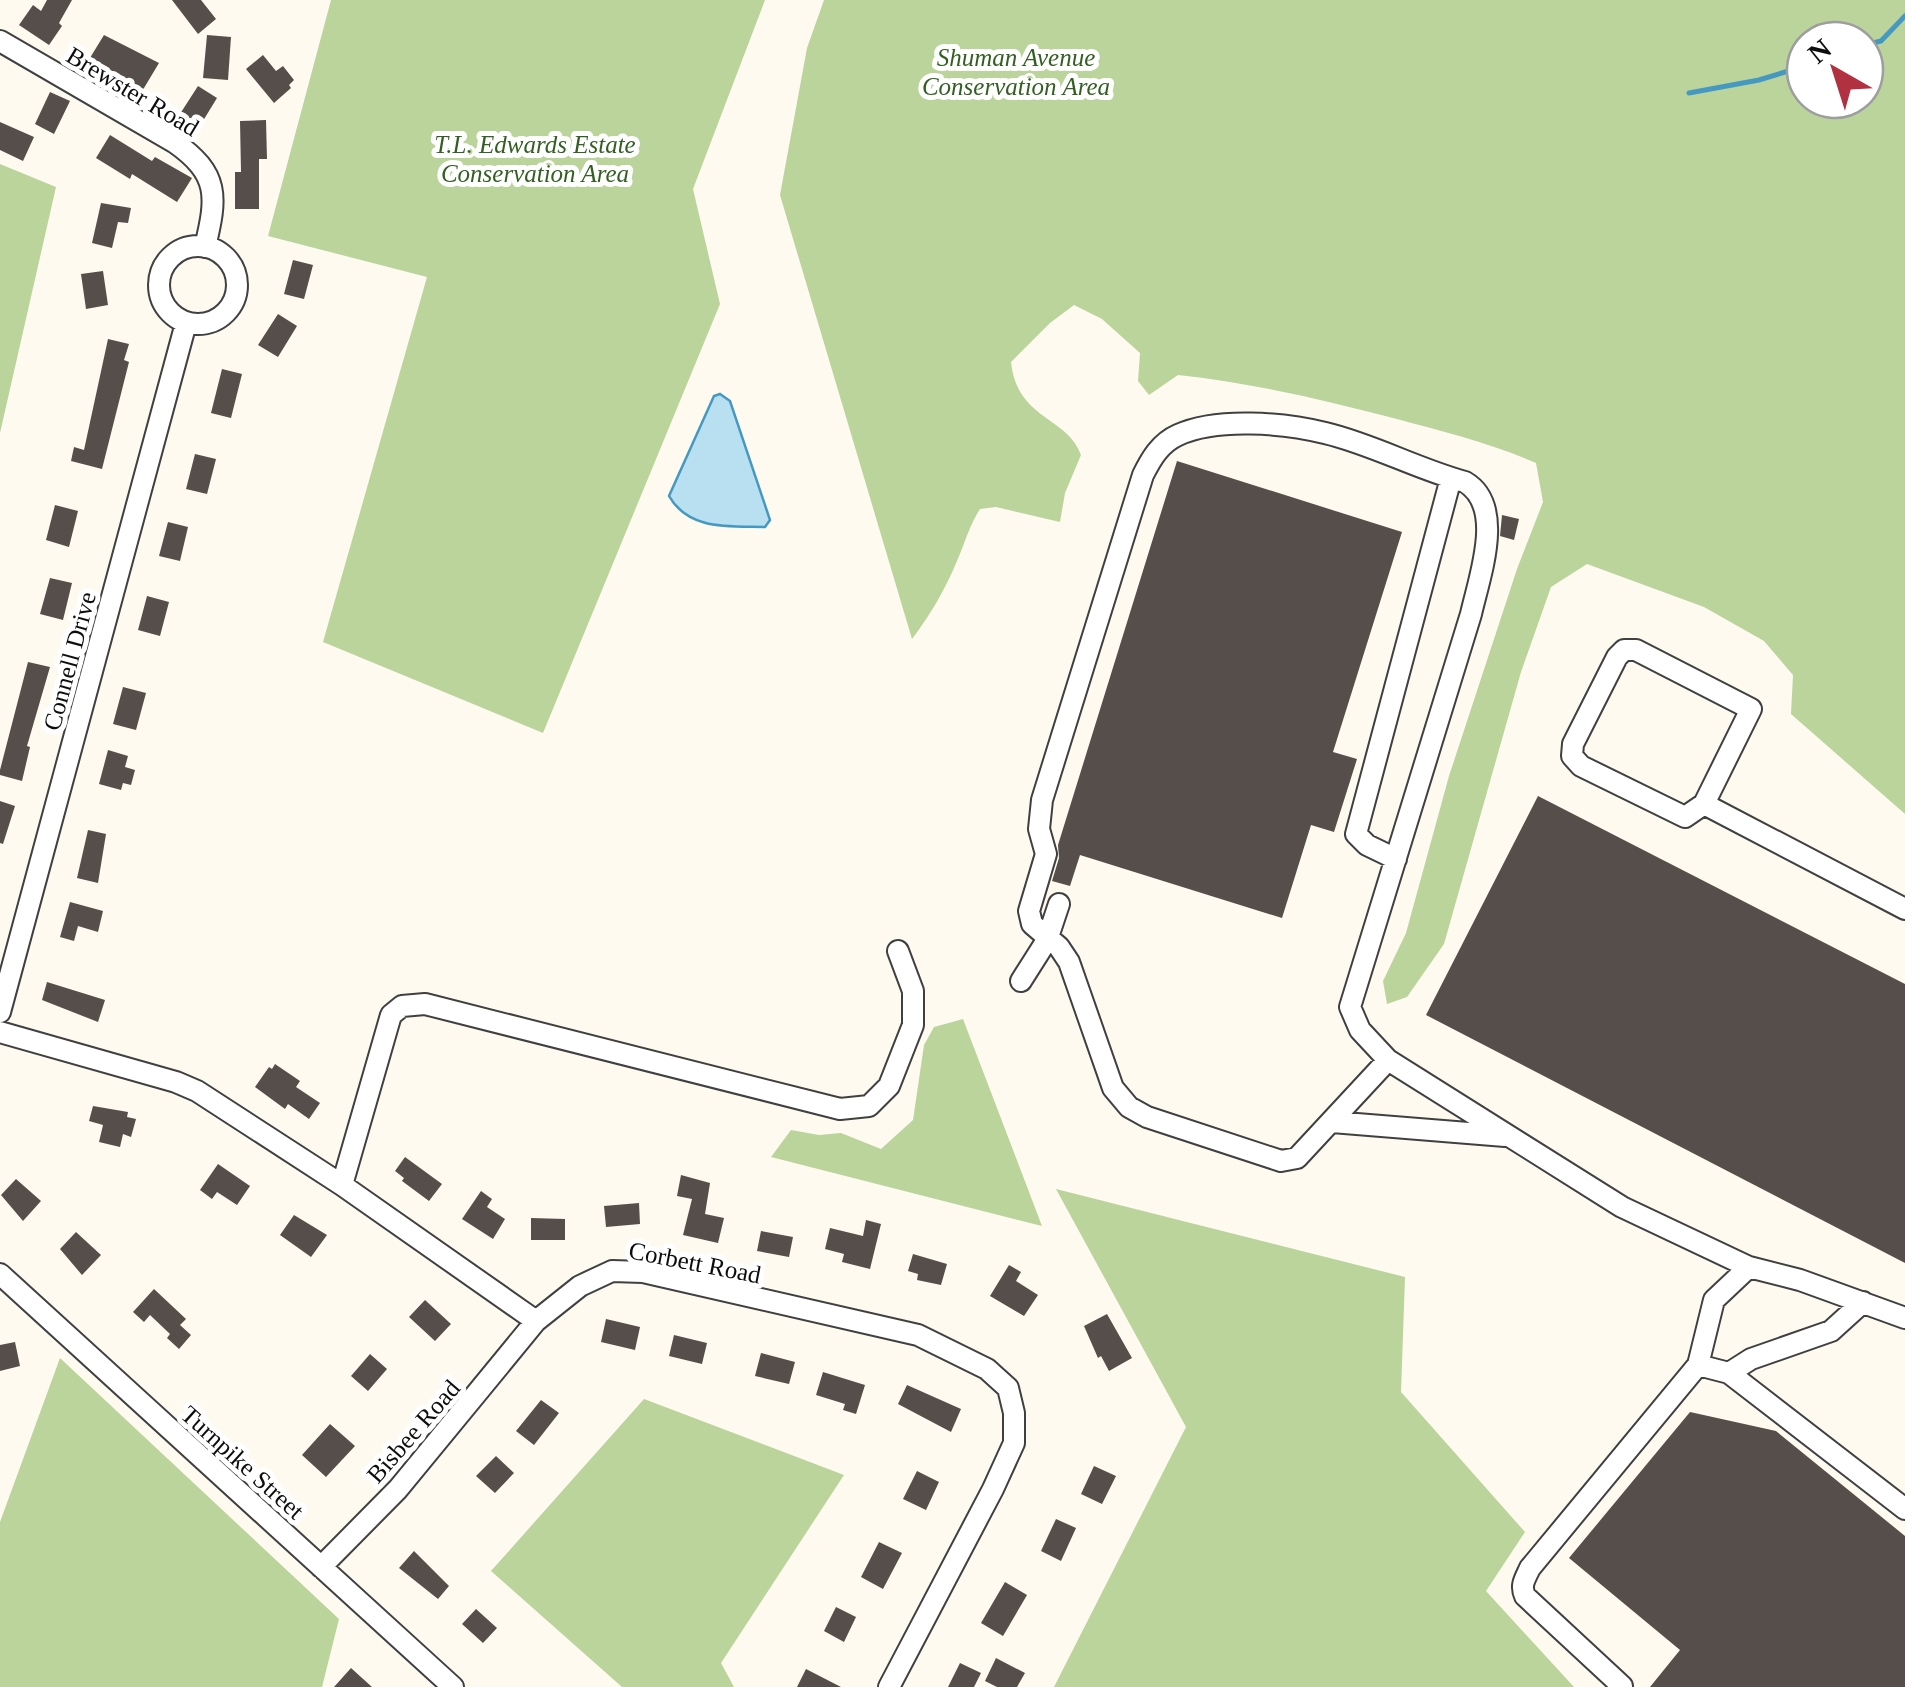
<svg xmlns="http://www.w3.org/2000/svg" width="1905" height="1687" font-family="'Times New Roman',serif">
<rect width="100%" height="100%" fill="#fefaef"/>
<path fill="#bad49c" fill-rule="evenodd" d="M331,0H765L693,189L720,304L543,733L323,642L427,277L268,236Z
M824,0H1905V814L1791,714L1793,675L1764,641L1704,607L1587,564L1551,587L1521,672L1444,944L1407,997L1387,1004L1383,981L1406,933L1449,776L1517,569L1543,502L1536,463C1491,443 1444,432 1397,419C1325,400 1252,383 1178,375L1149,395L1138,381L1140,353L1102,319L1074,305L1050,323L1011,362C1017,420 1067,416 1081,455L1065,493L1060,522L996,507L980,509C969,526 965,543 957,561C945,590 930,615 912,639L780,195L807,48ZM1805,40H1865V100H1805Z
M0,164L56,187L0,433Z
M963,1019L1042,1226L771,1157L791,1130L819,1135L841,1133L881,1149L913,1120L924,1045L934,1027Z
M1056,1189L1405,1277L1401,1392L1525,1532L1486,1591L1574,1687H1054L1186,1427Z
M60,1358L339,1619L322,1687H0V1522Z
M644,1399L844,1475L721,1663L734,1687H622L491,1571Z"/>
<path fill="#b8e0f1" stroke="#4599c1" stroke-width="2.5" d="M720,394L730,401L770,520L765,527C730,526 689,531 669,496L714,396Z"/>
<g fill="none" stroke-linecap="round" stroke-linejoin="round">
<path stroke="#4599c1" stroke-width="5" d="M1865,45L1881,41L1905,16
M1689,93L1759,80L1805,66"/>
</g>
<path fill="#554e4a" d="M47,0H72L59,23L62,26L49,45L19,25L33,5L41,11Z
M172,0H201L216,19L198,34Z
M104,35L159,63L141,93L85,66Z
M207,35L231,37L228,80L203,78Z
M263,55L276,71L283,66L294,80L289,85L291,88L274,103L246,69Z
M198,86L217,98L198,129L178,117Z
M50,92L70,101L54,134L35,124Z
M266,120L267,159H259V209H235V172H241L240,121Z
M0,122L34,137L23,161L0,150Z
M110,135L152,161L155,157L192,178L177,202L132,174L130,179L96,158Z
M101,203L131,208L128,223L118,222L112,248L92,243Z
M293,260L313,265L304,299L284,294Z
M103,271L108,305L86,309L81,274Z
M278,314L297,326L278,357L258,345Z
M108,339L129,344L124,360L129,362L102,469L71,461L74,447L84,450Z
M222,369L242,374L231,418L211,413Z
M195,454L216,459L207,494L186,489Z
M1177,461L1402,532L1333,752L1357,759L1334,832L1311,825L1282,918L1080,855L1070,886L1052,881L1059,858L1058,845Z
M55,505L78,511L69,547L46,540Z
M1502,515L1519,519L1514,540L1500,536Z
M168,522L188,527L180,561L159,556Z
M50,578L72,583L63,620L40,614Z
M147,596L169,602L160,636L138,630Z
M28,662L50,667L27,746L30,747L22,781L0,775V770Z
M123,687L146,693L136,730L113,724Z
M108,750L128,756L125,767L135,770L131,785L123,783L121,790L99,784Z
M1538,796L1905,984V1263L1426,1015Z
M0,801L15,806L3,844L0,843Z
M88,830L106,834L98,883L77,878Z
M70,902L103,911L98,932L78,926L74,941L60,937Z
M47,982L105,1000L98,1022L42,1000Z
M275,1064L300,1081L296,1087L320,1103L309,1119L288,1104L285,1109L255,1087L269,1067L272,1069Z
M93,1106L128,1112L127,1117L136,1119L131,1137L123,1134L120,1147L99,1142L103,1125L89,1121Z
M405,1157L442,1184L429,1201L402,1181L404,1178L395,1171Z
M218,1164L250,1186L237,1205L217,1192L212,1199L200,1190Z
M681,1175L710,1183L705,1214L724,1218L718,1243L683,1235L692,1199L677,1196Z
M16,1179L41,1201L23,1221L1,1195Z
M481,1191L492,1199L487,1207L505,1219L493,1239L462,1219Z
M639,1203L640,1224L606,1227L604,1206Z
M294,1215L327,1235L311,1257L280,1235Z
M531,1218L565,1219V1240H531Z
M866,1220L881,1224L870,1269L842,1262L844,1254L825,1249L830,1228L863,1236Z
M761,1231L793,1237L789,1257L757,1251Z
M76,1232L101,1255L82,1275L60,1249Z
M913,1254L947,1264L941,1285L917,1280L918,1274L908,1271Z
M1009,1265L1021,1272L1016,1281L1038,1295L1024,1316L990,1296Z
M154,1289L186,1319L180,1325L191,1335L179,1349L167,1338L170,1334L150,1315L144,1322L133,1312Z
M425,1300L451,1324L435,1341L409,1317Z
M1107,1314L1132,1358L1109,1371L1101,1356L1098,1358L1084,1326Z
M606,1319L640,1327L635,1350L601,1342Z
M674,1335L707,1343L702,1364L669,1356Z
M15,1342L20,1366L0,1371V1345Z
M761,1353L795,1362L789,1384L755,1376Z
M370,1354L387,1369L368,1391L351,1376Z
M823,1372L865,1385L856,1414L843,1410L845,1404L816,1395Z
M907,1385L961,1409L951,1432L898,1404Z
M541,1400L559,1413L534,1445L516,1431Z
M1690,1412L1776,1431L1905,1536V1687H1650L1680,1650L1569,1558Z
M330,1424L355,1446L326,1477L302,1455Z
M496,1456L514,1473L495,1493L476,1476Z
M1094,1466L1116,1476L1102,1504L1081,1494Z
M917,1471L939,1482L926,1510L903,1499Z
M1056,1519L1076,1528L1061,1561L1041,1551Z
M879,1542L902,1553L883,1589L861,1577Z
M414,1551L449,1586L438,1599L399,1568Z
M1005,1582L1027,1595L1003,1636L981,1623Z
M836,1607L856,1617L844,1642L824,1631Z
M476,1609L497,1628L483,1643L462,1624Z
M996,1658L1025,1673L1017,1687H997L985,1681Z
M960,1663L981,1673L974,1687H948Z
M351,1668L372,1687H334Z
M806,1669L841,1687H797Z"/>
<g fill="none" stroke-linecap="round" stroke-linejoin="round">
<defs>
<path id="minor" d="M0,41L174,142C220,174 217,197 205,247
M159 285a39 39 0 1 1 78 0a39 39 0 1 1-78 0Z
M1624,650H1636L1751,709L1704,804L1685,817L1581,766L1572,756L1573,744L1617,657Z
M1704,804L1905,909
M1396,859L1367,845L1356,834L1451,478
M1021,981L1047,940L1059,904
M0,1012L186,323
M0,1032L176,1082L197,1091L342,1185L536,1321
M1388,1060L1297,1158L1281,1161L1147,1117L1129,1107L1113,1088L1069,962L1059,947L1032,924L1029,911L1046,854L1039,829L1042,800L1143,475C1151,459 1160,443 1178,435C1217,417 1284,423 1325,433C1372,444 1417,469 1465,482C1506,506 1479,578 1471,614L1350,1007L1360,1030L1388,1060L1622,1207L1749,1267L1800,1280L1905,1318
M1332,1122L1505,1136
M342,1185L391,1015L402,1006L425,1004L840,1109L869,1106L889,1086L913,1025V991L898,951
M0,1274L453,1687
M1698,1365L1729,1373L1905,1509
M1729,1373L1751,1359L1831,1331L1863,1302
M321,1567L398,1489L536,1321L580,1286L612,1271L643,1272L918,1335L987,1369L1008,1388L1014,1413V1443L993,1489L889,1687
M1622,1686L1525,1596C1520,1585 1525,1579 1530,1568L1698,1365L1714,1300L1749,1267"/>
</defs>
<use href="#minor" stroke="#404040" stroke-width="24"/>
<use href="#minor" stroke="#fff" stroke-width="20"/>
</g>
<g text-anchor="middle" stroke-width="10" stroke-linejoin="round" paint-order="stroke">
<g font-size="25" font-style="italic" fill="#345f23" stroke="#fff">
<text x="1016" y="66">Shuman Avenue<tspan x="1016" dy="29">Conservation Area</tspan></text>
<text x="535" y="153">T.L. Edwards Estate<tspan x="535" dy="29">Conservation Area</tspan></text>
</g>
<g font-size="25" fill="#0d0d0d" stroke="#fff">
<text transform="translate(133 91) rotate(31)" y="9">Brewster Road</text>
<text transform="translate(69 661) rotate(-75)" y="9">Connell Drive</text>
<text transform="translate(695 1262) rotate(11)" y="9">Corbett Road</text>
<text transform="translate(413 1431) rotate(-49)" y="9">Bisbee Road</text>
<text transform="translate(243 1462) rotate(42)" y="9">Turnpike Street</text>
</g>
</g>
<g transform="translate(1835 70) rotate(321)"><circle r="48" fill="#ffffff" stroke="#9e9e9e" stroke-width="2.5"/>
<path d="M0-8L18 38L0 25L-18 38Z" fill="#b13141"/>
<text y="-15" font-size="28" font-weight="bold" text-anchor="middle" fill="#0d0d0d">N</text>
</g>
</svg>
